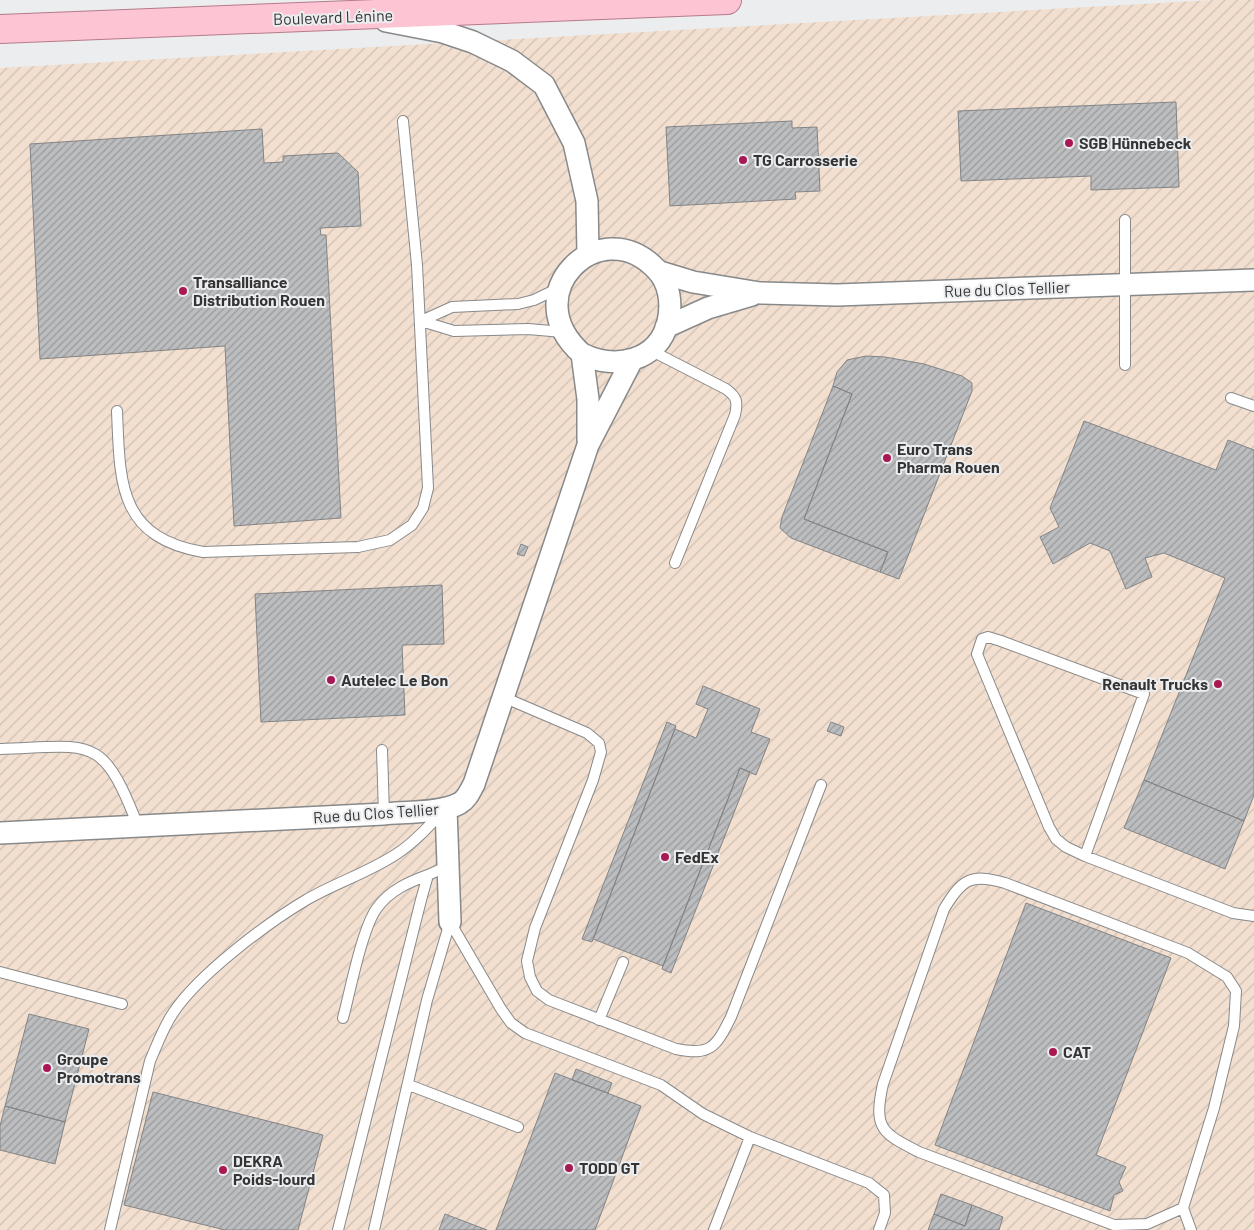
<svg xmlns="http://www.w3.org/2000/svg" width="1254" height="1230" font-family="Barlow,sans-serif">
<defs>
<pattern id="industrial-furrows" width="10" height="10" patternUnits="userSpaceOnUse" patternTransform="scale(1.25)"><rect width="10" height="10" fill="#f2dfcf"/><path d="M-1 1l2-2M0 10L10 0M9 11l2-2" fill="none" stroke="#d0c0b2"/></pattern>
<pattern id="building-hatch" width="6" height="6" patternUnits="userSpaceOnUse" patternTransform="scale(1.25)"><rect width="6" height="6" fill="#bcbdbf"/><path d="M-1 1l2-2M0 6l6-6M5 7l2-2" fill="none" stroke="#9a9a9c"/></pattern>
</defs>
<rect width="100%" height="100%" fill="#ecedef"/>
<path fill="url(#industrial-furrows)" d="M1214,0H1254V1230H0V68Z"/>
<path fill="url(#building-hatch)" stroke="#838486" d="M1176,102L1179,187L1091,190V176L961,181L958,111Z
M792,121V128L817,127L820,191L795,192L796,199L670,206L666,127Z
M262,129L264,163L283,162V156L338,153L358,172L361,226L320,228L321,235H326L341,518L234,526L225,346L40,359L30,144Z
M866,356L885,357L924,364L962,376L972,383V391L899,579L880,572L888,552L804,519L852,394L833,386L837,372L847,360Z
M833,386L852,394L804,519L888,552L880,572L791,538L780,528L782,517Z
M1084,421L1216,470L1228,440L1254,450V795L1244,821L1144,780L1225,578L1164,553L1145,558L1152,577L1126,589L1110,551L1090,543L1053,564L1040,537L1059,527L1050,508Z
M521,544L528,547L524,556L517,554Z
M442,585L444,644L402,645L405,715L261,722L255,594Z
M703,686L760,709L751,732L770,739L756,775L740,768L663,966L593,939L675,729L696,738L708,709L696,704Z
M667,722L676,726L592,942L582,939Z
M831,722L844,727L841,736L827,731Z
M740,768L750,772L671,973L662,969L663,966Z
M1144,780L1244,821L1225,869L1124,828Z
M1026,903L1171,958L1096,1155L1126,1167L1119,1182L1123,1191L1114,1195L1110,1211L935,1145Z
M29,1014L89,1029L65,1122L5,1106Z
M576,1069L612,1083L608,1093L572,1080Z
M555,1073L641,1106L595,1230H496Z
M153,1092L323,1135L298,1230H225L124,1205Z
M5,1106L65,1122L55,1164L0,1150V1126Z
M941,1194L972,1205L965,1226L934,1214Z
M972,1205L1003,1217L999,1230H928L934,1214L965,1226Z
M445,1214L487,1230H439Z"/>
<g fill="none" stroke-linecap="round" stroke-linejoin="round">
<defs>
<path id="lane" d="M1125,220V365
M421,321L452,307L518,304L534,300L559,288
M421,321L454,331L528,329L563,332
M650,350L726,389C737,397 738,402 735,415L675,563
M1231,398L1254,406
M117,411C120,483 118,537 203,552L358,547L390,540L412,525L423,508L428,488L417,265L403,121
M503,697L587,733L599,743L601,752L593,780L535,928L527,961L530,977L537,991L549,1000L676,1049C711,1056 716,1047 731,1017L821,785
M0,749C92,746 102,733 138,826
M382,750L384,814
M1085,856L1144,694L1001,641L988,637L982,639L977,654L1049,827L1056,839L1066,847L1085,856L1233,913L1254,916
M450,922L501,1009L511,1023L525,1033L661,1085L703,1114L750,1137L869,1183L884,1195L885,1213L879,1230
M0,972L122,1004
M343,1018C350,992 362,928 377,908C390,890 409,882 428,875
M599,1020L623,962
M409,1085L518,1127
M1183,1208L1147,1224L1114,1225L919,1152C882,1133 873,1129 883,1084L944,909C962,879 971,873 1005,883L1188,953L1227,977L1236,991L1234,1026L1214,1108L1183,1208L1191,1230
M110,1230L150,1061C157,1045 163,1028 173,1013C199,974 266,924 306,900C335,883 370,872 398,853C415,842 429,826 442,812
M338,1230L421,900L428,875L448,866
M374,1230L427,1000L450,922
M714,1230L750,1137"/>
<path id="street" d="M386,21L443,32L473,42L512,61L544,85L574,143L587,201L588,255
M660,272L693,282L760,293L837,295L1254,280
M666,327L708,308L752,295
M582,354C615,370 658,362 668,322C672,304 670,283 656,269C600,210 514,294 582,354L588,399V440
M446,808L450,922
M0,833L384,814C404,812 444,813 460,803C467,799 470,791 474,784L588,445L632,360"/>
<path id="primary" d="M0,29L727,0"/>
</defs>
<use href="#lane" stroke="#88898a" stroke-width="12"/>
<use href="#street" stroke="#88898a" stroke-width="24"/>
<use href="#primary" stroke="#b67a89" stroke-width="30"/>
<use href="#lane" stroke="#fff" stroke-width="10"/>
<use href="#street" stroke="#fff" stroke-width="21"/>
<use href="#primary" stroke="#fdc5d3" stroke-width="28"/>
</g>
<g fill="#a81853" stroke="#ecedef" stroke-width="2">
<circle cx="1069" cy="143" r="5"/>
<circle cx="743" cy="160" r="5"/>
<circle cx="183" cy="291" r="5"/>
<circle cx="887" cy="458" r="5"/>
<circle cx="331" cy="680" r="5"/>
<circle cx="1218" cy="684" r="5"/>
<circle cx="665" cy="857" r="5"/>
<circle cx="1053" cy="1052" r="5"/>
<circle cx="47" cy="1068" r="5"/>
<circle cx="569" cy="1168" r="5"/>
<circle cx="223" cy="1170" r="5"/>
</g>
<g text-anchor="middle" stroke-width="4" stroke-linejoin="round" paint-order="stroke">
<g font-size="16" fill="#343435" stroke="#ecedef">
<text transform="translate(333 17) rotate(-2)" y="6">Boulevard Lénine</text>
<text transform="translate(1007 289) rotate(-2)" y="6">Rue du Clos Tellier</text>
<text transform="translate(376 813) rotate(-4)" y="6">Rue du Clos Tellier</text>
</g>
<g font-size="16" font-weight="bold" fill="#343435" stroke="#ecedef" text-anchor="start">
<text x="1079" y="149">SGB Hünnebeck</text>
<text x="753" y="166">TG Carrosserie</text>
<text x="193" y="288">Transalliance<tspan x="193" dy="18">Distribution Rouen</tspan></text>
<text x="897" y="455">Euro Trans<tspan x="897" dy="18">Pharma Rouen</tspan></text>
<text x="341" y="686">Autelec Le Bon</text>
<text x="1208" y="690" text-anchor="end">Renault Trucks</text>
<text x="675" y="863">FedEx</text>
<text x="1063" y="1058">CAT</text>
<text x="57" y="1065">Groupe<tspan x="57" dy="18">Promotrans</tspan></text>
<text x="233" y="1167">DEKRA<tspan x="233" dy="18">Poids-lourd</tspan></text>
<text x="579" y="1174">TODD GT</text>
</g>
</g>
</svg>
